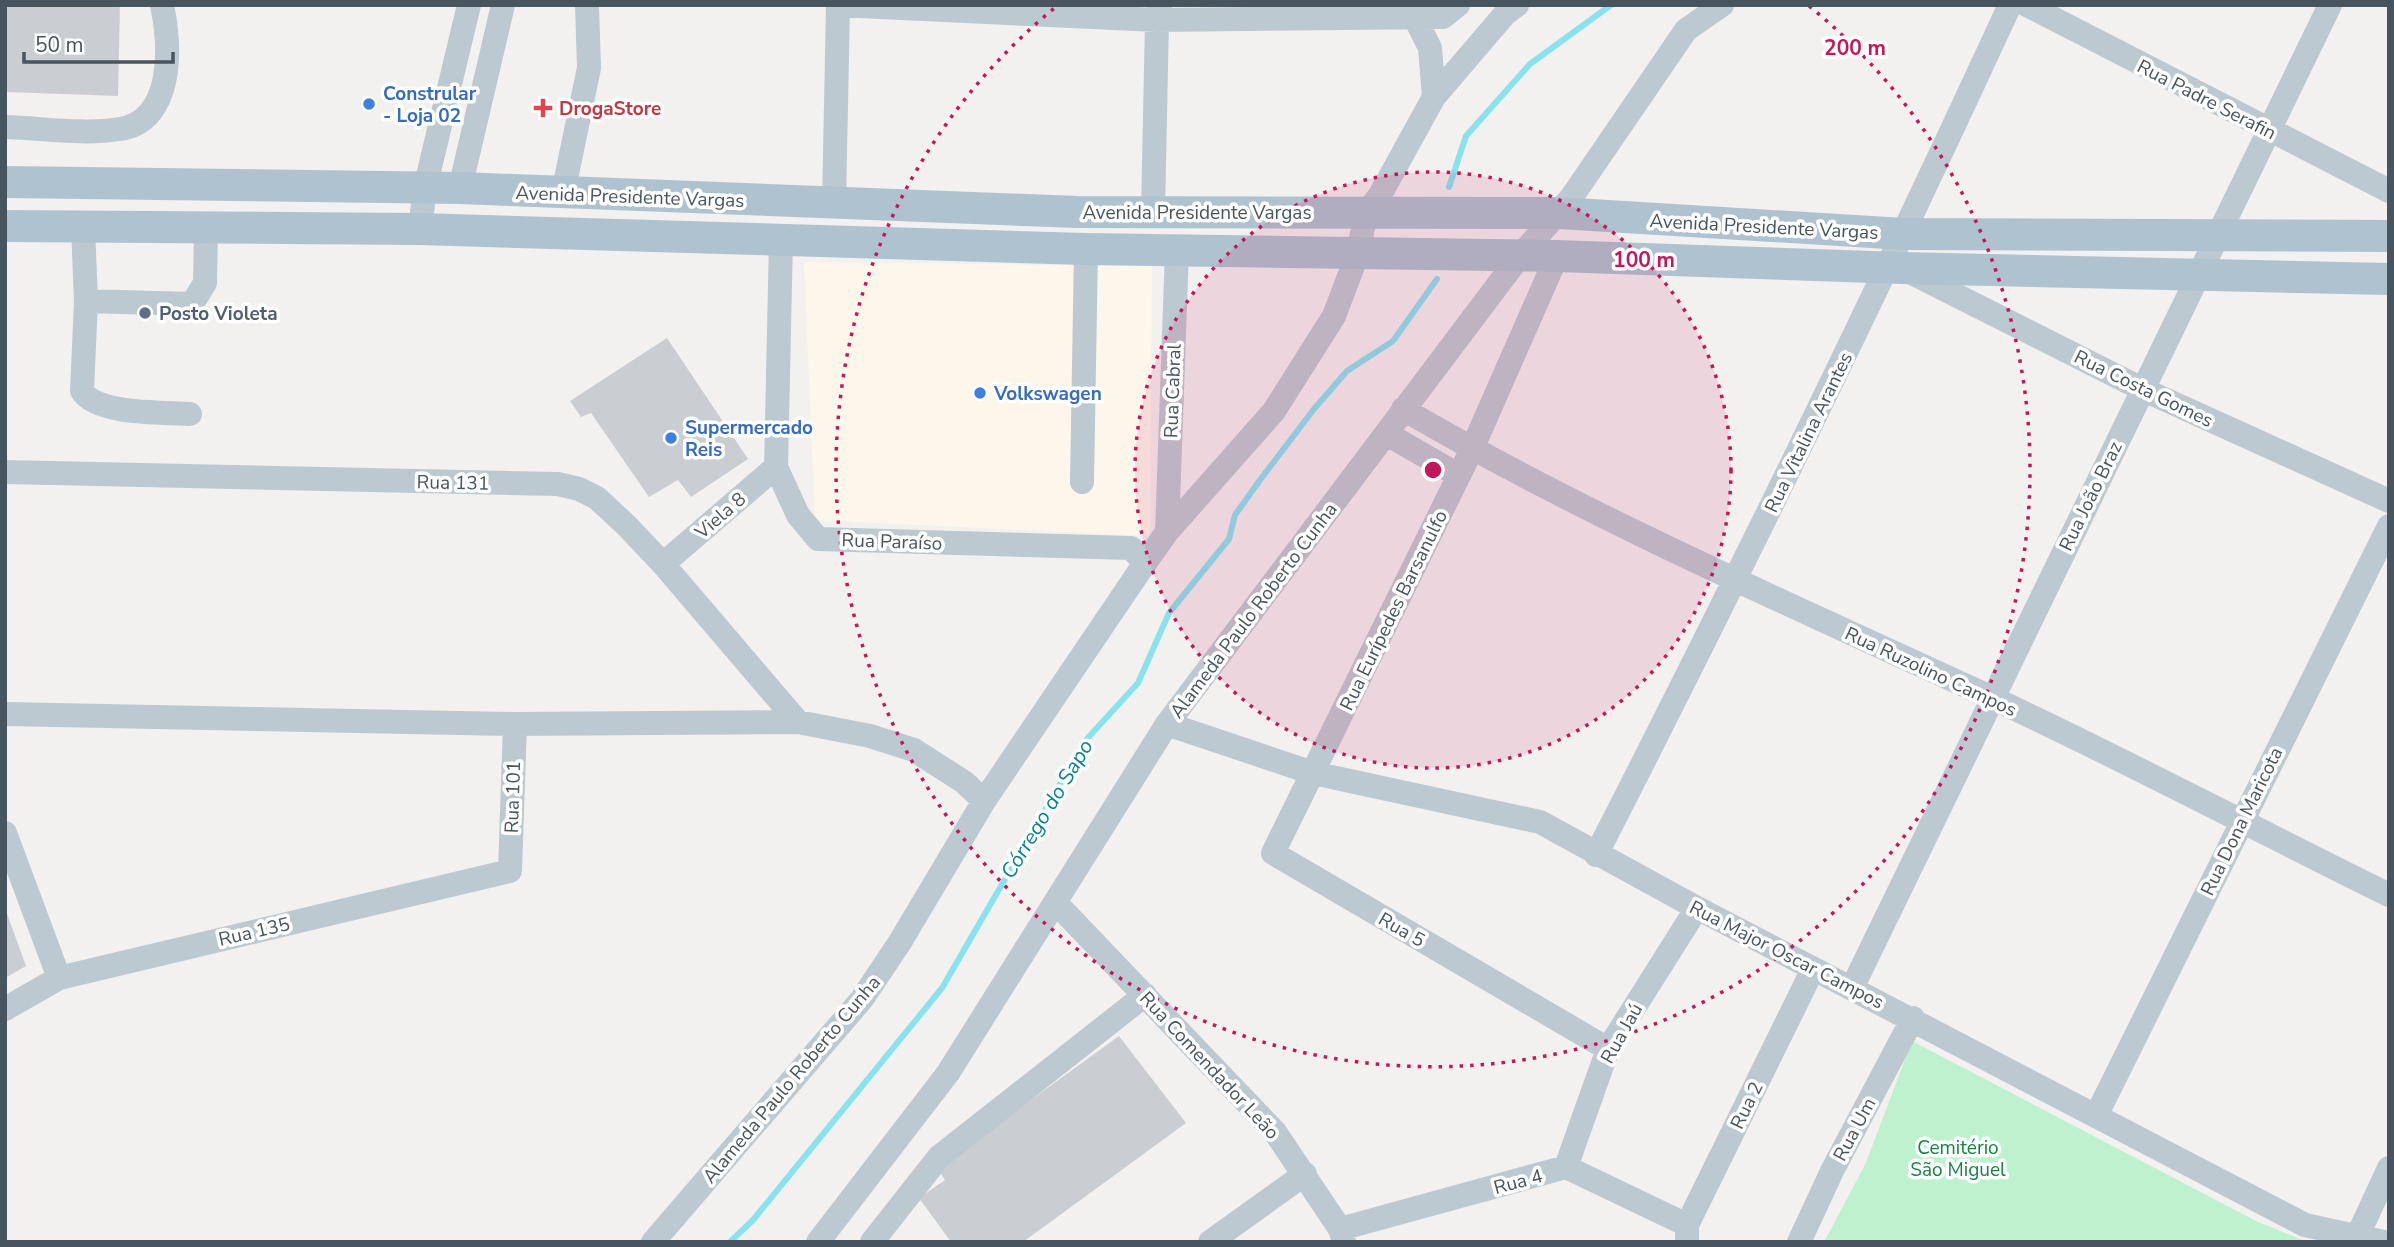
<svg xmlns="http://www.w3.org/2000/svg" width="2394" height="1247" font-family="'Nunito Sans',sans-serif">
<rect width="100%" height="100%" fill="#f3f0f0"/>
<path fill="#fdf6ea" d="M804,262L1152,266L1150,536L815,520Z"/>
<path fill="#bef1ce" d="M1912,1041L2256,1221L2307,1242H1824L1865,1165Z"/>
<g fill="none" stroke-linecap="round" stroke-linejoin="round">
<path stroke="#8ae2ef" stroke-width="6" d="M1449,187L1466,136L1530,64L1611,5
M730,1242L753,1220L942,988L1085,741L1138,683L1169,613L1229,539L1235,515L1260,480L1314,409L1347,371L1393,341L1437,279"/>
</g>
<path fill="#caced3" d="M5,5H120L118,96L5,92Z
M667,338L748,459L691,497L678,480L649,497L591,413L581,417L570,401Z
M5,908L26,966L5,978Z
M1119,1036L1186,1123L1023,1242H951L919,1198L945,1180L937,1168Z"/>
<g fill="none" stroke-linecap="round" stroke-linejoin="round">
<path stroke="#bdc9d0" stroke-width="24" d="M838,5L1157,20L1443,17L1458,5
M2027,5L2389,191
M1415,18L1430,48L1434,97
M5,127C42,128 83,135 120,129C174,121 171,45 162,5
M460,188L503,5
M563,193L589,68L587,5
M834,204L838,5
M1153,213L1157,20L1160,5
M83,227L86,301L192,304L205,283L206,229
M420,229L425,188L469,5
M781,239L776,467L798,515L818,539L1131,548L1145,563
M1557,256L1472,449L1273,853L1608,1049
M1906,270L2142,389L2389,501
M86,301L82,391C97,415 163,412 190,414
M1403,409C1590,518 1791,605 1988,696C2123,759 2255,829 2389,895
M1387,434L1458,475
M5,472L558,484L579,489L597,498L627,526L663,564L798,722
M1082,482L1086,249
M1167,532L1177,250
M663,564L776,467
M5,714L515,724L798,722L870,736L914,750L964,782L984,801
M1167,724L1313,773L1540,822L1697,908L2305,1225L2384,1242
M5,833L59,978
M1596,855C1740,574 1878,291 2010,5
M1056,903L1275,1132L1340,1229L1344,1242
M1852,988L2330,5
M5,1009L59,978L510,871L515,724
M2096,1116L2389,526
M1566,1167L1608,1049L1697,908
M1340,1229L1566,1167L1687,1225
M2358,1235L2389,1168
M1687,1241V1225L1813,969
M653,1242L862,999L900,942L984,801L1145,563L1167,532L1274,411L1334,316L1358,253L1366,213L1380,195L1434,97L1505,14L1517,5
M818,1242L948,1073L1167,724L1519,257L1571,198L1686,30L1722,5
M872,1242L939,1157L1145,995
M1210,1242L1305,1174
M1799,1242L1832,1171L1913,1018"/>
<path stroke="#afc2d0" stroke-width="32" d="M5,182L460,188L1077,212L1559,213L1904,234L2389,236
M5,226L420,229L1086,249L1557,256L1902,268L2389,279"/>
</g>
<circle cx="1433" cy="470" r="298" fill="#c2185b" fill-opacity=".12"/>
<g fill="none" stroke="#c2185b" stroke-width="3.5" stroke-dasharray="3.5 7">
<circle cx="1433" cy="470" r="298"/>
<path d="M1809 6A597 597 0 1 1 1057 6"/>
</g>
<g fill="#3f7fe0" stroke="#fff" stroke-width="2.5">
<circle cx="369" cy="104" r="7"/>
<circle cx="980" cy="393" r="7"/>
<circle cx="671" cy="438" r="7"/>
</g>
<path fill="#e0444e" stroke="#fff" stroke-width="2.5" d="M539.5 97.5h7v7h7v7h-7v7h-7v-7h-7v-7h7z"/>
<circle fill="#5c6f8a" stroke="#fff" stroke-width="2.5" cx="145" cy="313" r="7"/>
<g text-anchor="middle" stroke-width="7" stroke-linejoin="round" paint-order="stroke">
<g font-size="19" font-weight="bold" fill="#366cbe" stroke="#fff" text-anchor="start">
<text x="383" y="100">Constrular<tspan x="383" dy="22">- Loja 02</tspan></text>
<text x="994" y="400">Volkswagen</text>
<text x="685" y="434">Supermercado<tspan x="685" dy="22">Reis</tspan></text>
</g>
<g font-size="19" fill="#47555f" stroke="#fff">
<text transform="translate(2207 99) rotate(27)" y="7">Rua Padre Serafin</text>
<text transform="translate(630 196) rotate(2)" y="7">Avenida Presidente Vargas</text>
<text x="1197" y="219">Avenida Presidente Vargas</text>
<text transform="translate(1764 226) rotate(3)" y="7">Avenida Presidente Vargas</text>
<text transform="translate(2144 388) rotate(26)" y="7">Rua Costa Gomes</text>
<text transform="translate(1172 391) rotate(-88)" y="7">Rua Cabral</text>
<text transform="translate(1808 432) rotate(-64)" y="7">Rua Vitalina Arantes</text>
<text transform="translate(453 482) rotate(1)" y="7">Rua 131</text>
<text transform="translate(2090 496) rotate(-64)" y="7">Rua João Braz</text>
<text transform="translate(720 515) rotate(-41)" y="7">Viela 8</text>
<text transform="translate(892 541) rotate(2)" y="7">Rua Paraíso</text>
<text transform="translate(1253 610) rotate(-53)" y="7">Alameda Paulo Roberto Cunha</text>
<text transform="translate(1393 610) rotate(-64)" y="7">Rua Eurípedes Barsanulfo</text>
<text transform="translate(1931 671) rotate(25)" y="7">Rua Ruzolino Campos</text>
<text transform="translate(512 797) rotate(-88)" y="7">Rua 101</text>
<text transform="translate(2241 821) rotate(-64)" y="7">Rua Dona Maricota</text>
<text transform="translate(1402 929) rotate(30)" y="7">Rua 5</text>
<text transform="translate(254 931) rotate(-13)" y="7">Rua 135</text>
<text transform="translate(1787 954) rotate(27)" y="7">Rua Major Oscar Campos</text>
<text transform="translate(1621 1033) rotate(-61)" y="7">Rua Jaú</text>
<text transform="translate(1210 1065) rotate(47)" y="7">Rua Comendador Leão</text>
<text transform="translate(791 1079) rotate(-50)" y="7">Alameda Paulo Roberto Cunha</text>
<text transform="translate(1746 1105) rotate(-64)" y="7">Rua 2</text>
<text transform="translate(1854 1129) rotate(-62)" y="7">Rua Um</text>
<text transform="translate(1518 1181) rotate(-15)" y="7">Rua 4</text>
</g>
<g font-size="19" font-weight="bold" fill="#be3a42" stroke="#fff" text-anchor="start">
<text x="559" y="115">DrogaStore</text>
</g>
<g font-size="19" font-weight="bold" fill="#4e5e75" stroke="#fff" text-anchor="start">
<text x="159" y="320">Posto Violeta</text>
</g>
<g font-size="19" fill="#148444" stroke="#fff">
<text x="1958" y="1154">Cemitério<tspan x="1958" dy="22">São Miguel</tspan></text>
</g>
<g font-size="21" font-style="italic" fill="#097f92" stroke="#fff">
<text transform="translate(1047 809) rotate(-59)" y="7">Córrego do Sapo</text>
</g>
</g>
<circle cx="1433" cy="470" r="10" fill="#c2185b" stroke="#fff" stroke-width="3.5"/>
<g font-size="21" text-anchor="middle" font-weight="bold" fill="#c2185b" stroke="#fff" stroke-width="7" stroke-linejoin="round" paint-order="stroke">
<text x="1855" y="55">200 m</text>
<text x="1644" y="267">100 m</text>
</g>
<rect width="2394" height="1247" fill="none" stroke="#47555f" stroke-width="14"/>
<path d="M24 52v10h149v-10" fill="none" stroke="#47555f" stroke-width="3.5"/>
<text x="35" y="52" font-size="21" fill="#47555f" stroke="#ffffff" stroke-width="5" paint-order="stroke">50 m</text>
</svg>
